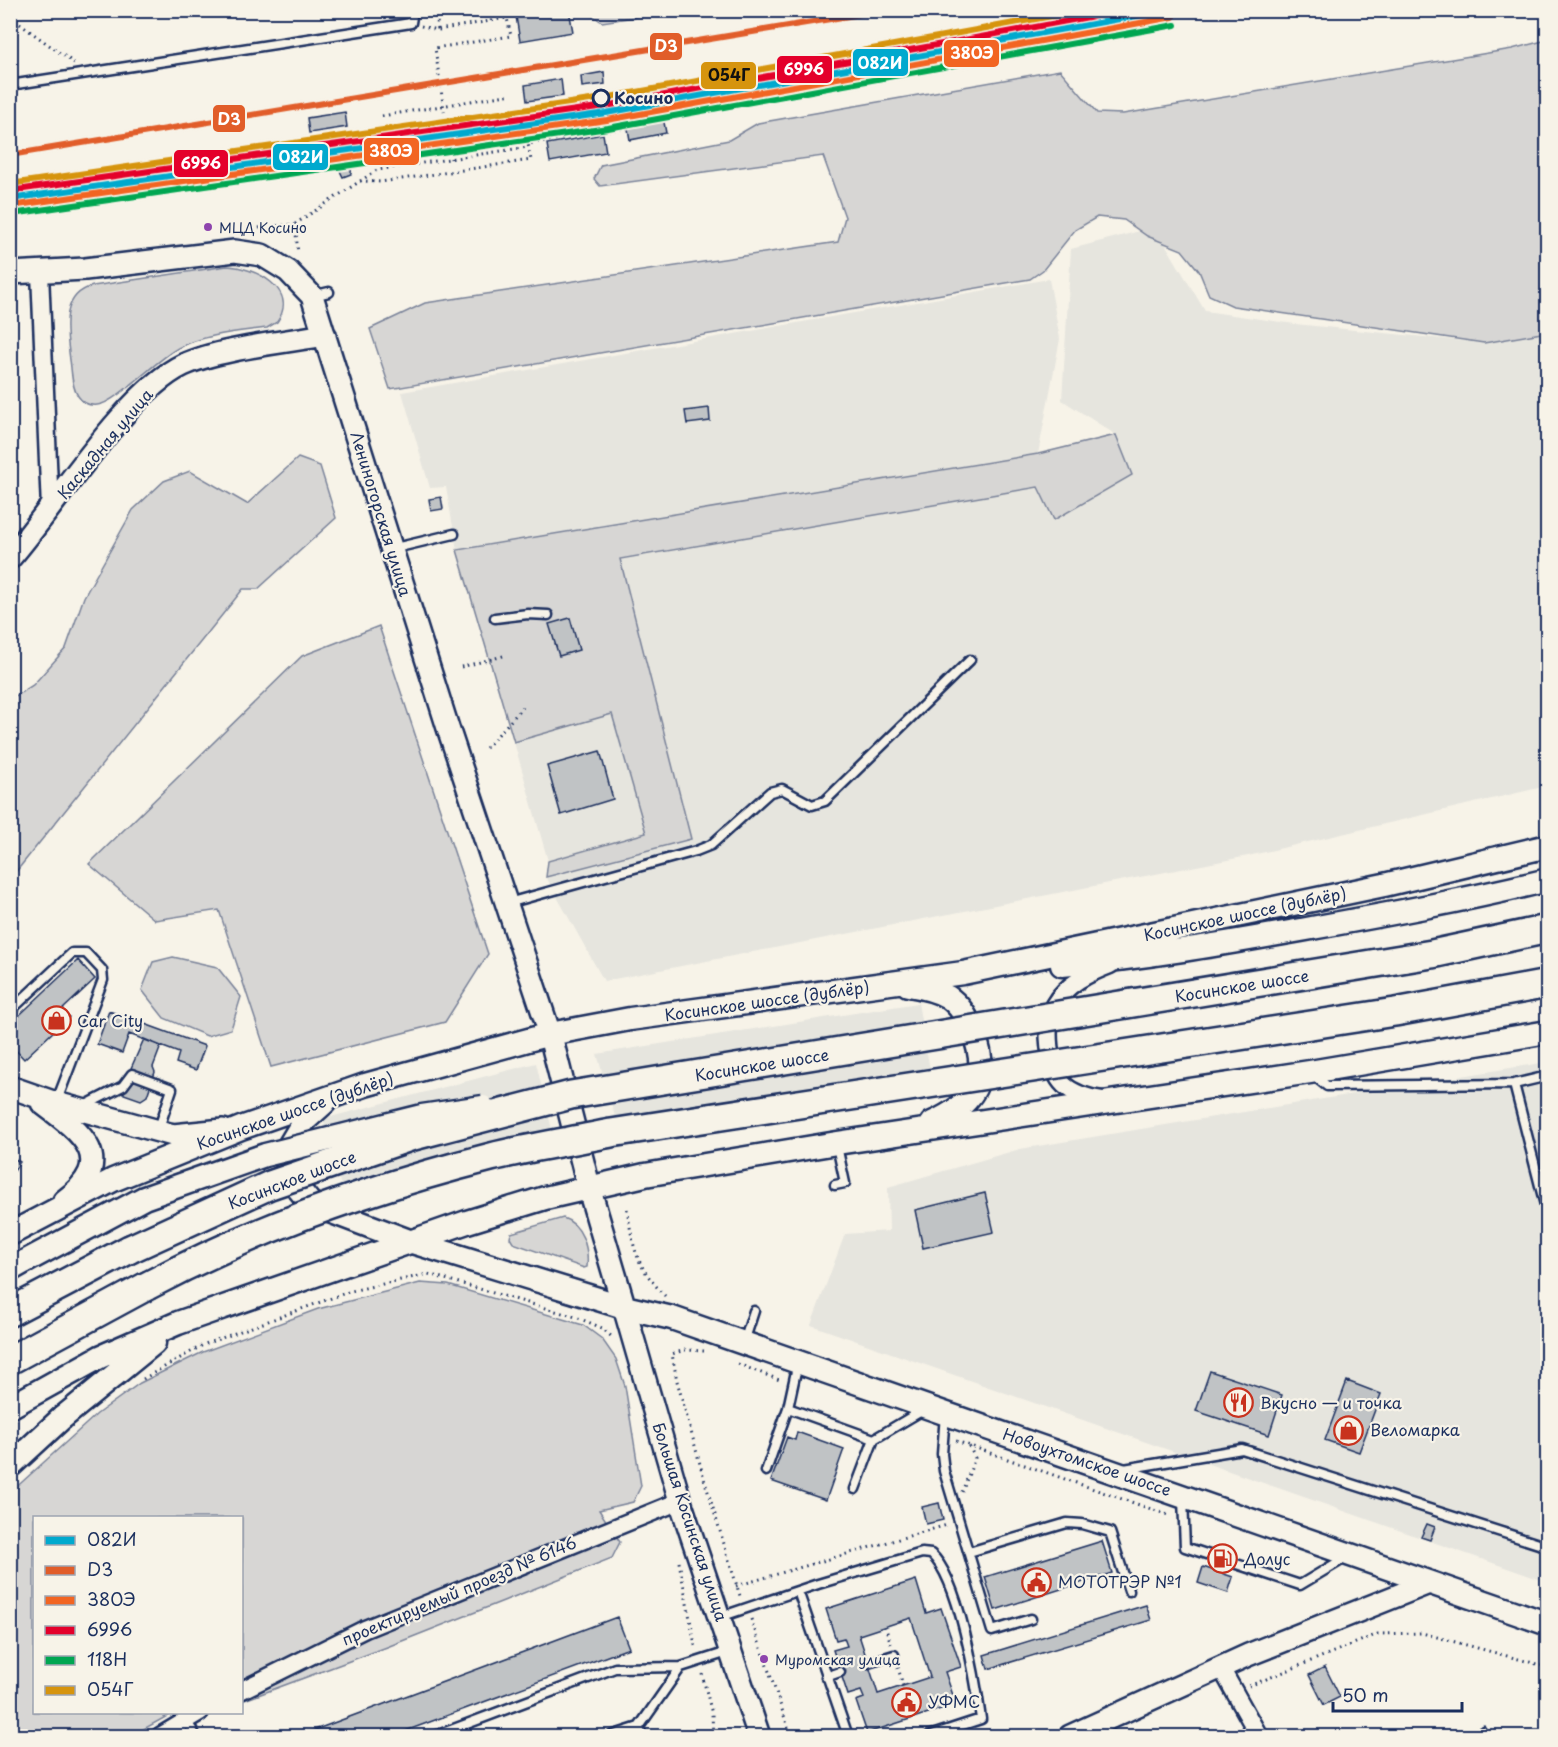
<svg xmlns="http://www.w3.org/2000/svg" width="1558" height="1747" font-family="'Playpen Sans',sans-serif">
<rect width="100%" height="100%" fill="#f7f3e8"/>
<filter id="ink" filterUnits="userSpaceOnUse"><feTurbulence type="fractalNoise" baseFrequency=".0167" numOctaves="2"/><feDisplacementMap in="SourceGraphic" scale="12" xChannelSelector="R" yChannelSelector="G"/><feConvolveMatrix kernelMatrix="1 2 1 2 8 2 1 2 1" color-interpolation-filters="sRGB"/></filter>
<g filter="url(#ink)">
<path fill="#e6e5de" d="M1155,227L1205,311L1295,324L1484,343L1547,332V786L1248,856L604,981L546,877L691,838L620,559L1038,487L1054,520L1132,475L1116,435L1062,400L1071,249Z
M1049,279L1060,339L1038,454L457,550L446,487L430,488L402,392Z
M612,714L646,833L548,861L514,742Z
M918,1003L934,1092L622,1141L597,1054Z
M1547,1062V1582L811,1325L845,1234L889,1231L888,1187L1020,1149Z
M536,1063L557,1151L347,1209L323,1119Z"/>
<path fill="#d7d6d4" stroke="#798299" stroke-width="1.5" d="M586,11H674L602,22Z
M1547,40V332L1484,343L1233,306L1209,295L1199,271L1182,250L1147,236L1124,220L1097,217L1075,230L1043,270L1030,279L390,389L370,329L425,303L838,242L845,217L823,156L600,186L594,179L601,165L729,140L758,123L1060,70L1097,113L1123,114L1512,49Z
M227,266C254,267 300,289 277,322L267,328C238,332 205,334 178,348C157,359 115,404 97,405C89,406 82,402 78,396C71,386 72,371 70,360C67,334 58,295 93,286Z
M1116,435L1132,475L1054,520L1038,487L620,559L691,839L546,877L548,861L646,833L612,714L514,742L457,550L1038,454Z
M298,458L320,466L336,518L258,589H243L11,878V699L33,685L66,648L84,597L133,510L164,481L190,471L247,504Z
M379,626L488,954L445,1022L271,1067L219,910L155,920L89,864L302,656Z
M173,957L217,967L241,997L231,1029L207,1036L164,1018L142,990L153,962Z
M563,1218C582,1224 589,1248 587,1267L584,1268L513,1243L510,1238L511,1233Z
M420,1283L448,1285L583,1325L602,1339L616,1359L625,1386L641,1486L633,1502L599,1510L620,1542L612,1558L387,1647L242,1701V1518H34V1712L173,1713L131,1736H11V1492L97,1414L140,1383L203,1352L318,1309Z"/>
<path fill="#c0c3c5" stroke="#1b2f5e" stroke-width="1.5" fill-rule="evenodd" d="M515,10H569L573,32L520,41Z
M604,72L605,84L582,87L581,76Z
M561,79L563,96L527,101L525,85Z
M345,112L347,127L309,133L307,118Z
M663,117L666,133L630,140L627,123Z
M603,134L606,152L550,162L547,144Z
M352,160L351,174L343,177L340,171H337L336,162Z
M709,408L710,421L687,424L685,411Z
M441,497L443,509L431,511L429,499Z
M570,618L579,650L559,656L549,624Z
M600,751L613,799L561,815L547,766Z
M78,960L95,979L62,1010L69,1017L24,1059L10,1044V1024Z
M109,1011L205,1046L196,1070L176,1063L179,1053L129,1034L122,1053L97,1044Z
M144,1039L161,1046L153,1067L155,1072L147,1096L141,1100L124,1094L123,1086Z
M10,1156L20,1162L10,1177Z
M985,1193L994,1232L923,1248L915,1210Z
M1210,1371L1282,1395L1269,1435L1196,1411Z
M1347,1381L1381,1394L1359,1452L1325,1440Z
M797,1432L844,1449L826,1500L771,1481L787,1437L795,1440Z
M939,1503L943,1520L926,1524L922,1507Z
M1427,1524L1435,1527L1430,1540L1421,1537Z
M1102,1541L1112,1573L995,1610L985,1577Z
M1203,1567L1233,1577L1228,1593L1198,1583Z
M916,1580L926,1613L941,1608L961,1667L945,1672L956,1704L867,1733L856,1701L864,1698L861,1691L848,1695L833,1650L847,1646L844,1638L836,1640L826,1609ZM911,1618L930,1677L878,1694L859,1635Z
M1146,1605L1151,1620L988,1669L984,1655Z
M617,1617L629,1648L392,1736H305L304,1734Z
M1325,1667L1340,1697L1324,1705L1309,1675Z
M1484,1725L1490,1736H1461Z"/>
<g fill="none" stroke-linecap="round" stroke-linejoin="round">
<defs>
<path id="service" d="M10,85L411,23L413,10
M312,296L329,292
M391,549L454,534
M495,618L528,614L548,615
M508,903L696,851L711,845L770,792L782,789L812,805L825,801L970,660
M10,1011L72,953H86L102,970L103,980L56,1103
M1313,1075L1327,1086L1514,1084L1548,1076
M1514,1084L1548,1217
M84,1106L123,1086L132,1074L172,1089L158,1131
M835,1185L845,1183L837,1146
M744,1342L754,1311
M788,1408L874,1439
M945,1414L942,1454L944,1471L992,1631L1031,1619
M1124,1469L1242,1449L1548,1547
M766,1471L788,1408L798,1362
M855,1489L874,1439L923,1410
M1183,1499L1185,1547L1300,1585L1345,1558
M969,1552L1067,1523L1082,1524L1110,1532L1129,1591
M798,1591L848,1736
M720,1617L818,1584L922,1553L931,1554C959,1578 976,1682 981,1719L929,1736
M868,1663L894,1655
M826,1677L840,1672
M186,1720L196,1736
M639,1727L642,1736
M435,1736L615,1668L681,1667
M611,1736L639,1727L681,1667L731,1651"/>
<path id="minor" d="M40,273L50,509
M1102,1100C1089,1098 1074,1094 1064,1085C1048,1070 1044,1023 1054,1005C1066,984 1089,973 1110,965
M1221,1668L1259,1736
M242,1690L365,1629L680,1501
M160,1736L200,1712"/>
<path id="tertiary" d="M10,273L85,269L235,251L262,255L288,271L312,296L448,728L550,1034
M10,558C54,508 126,392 183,365C217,349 286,342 325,335
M10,1087L56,1103L173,1135L223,1130
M42,1103C82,1133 119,1160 64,1201
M624,1307L680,1501L759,1736
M1070,1736L1248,1655L1429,1583"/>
<path id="secondary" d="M1062,965C1142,958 1222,944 1301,930C1384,915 1466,900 1548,880
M908,985C921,987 936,990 948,997C961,1006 969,1021 974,1035C991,1078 973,1105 932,1123
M550,1034L589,1188L624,1307
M324,1103L304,1121L286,1151L289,1177L311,1204L409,1241L624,1307L672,1318L1548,1624
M10,1234L113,1180L241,1128L365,1085L550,1034L630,1019L963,973L1384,885L1548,846
M10,1270L26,1261
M10,1407L100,1357L178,1323L467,1222L545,1198L645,1175L837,1143L1310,1072L1548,1032
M62,1418L154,1343"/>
<path id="trunk" d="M10,1312L130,1249
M10,1360L147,1286"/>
</defs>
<use href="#service" stroke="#1b2f5e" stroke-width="13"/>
<use href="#minor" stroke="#1b2f5e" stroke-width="21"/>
<use href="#tertiary" stroke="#1b2f5e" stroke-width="26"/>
<use href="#secondary" stroke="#1b2f5e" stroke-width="27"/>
<use href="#trunk" stroke="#1b2f5e" stroke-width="32"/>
<path stroke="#1b2f5e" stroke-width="3" stroke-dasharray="1.5 4.5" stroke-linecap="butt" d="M436,10L438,30
M10,17L74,63
M491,21L494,10
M421,26L438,30L507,18L511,36L435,48L451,159
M382,116L512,94
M360,181L381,182L531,160L528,144L628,128
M295,224L377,170L528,147
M241,230L295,224L298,253
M461,667L507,655
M486,748L523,707
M627,1209C634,1251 635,1264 665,1296
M704,1351L685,1350L672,1354L677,1381L705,1482L740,1596
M738,1364L782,1381
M143,1379L205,1344L351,1291L428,1274L576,1317L602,1328L613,1338
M956,1441L1171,1516
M962,1492L975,1458L969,1446
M679,1562L696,1650
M736,1586L947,1525
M751,1619L791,1736
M885,1626L891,1644
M898,1667L903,1686
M702,1674L712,1714L713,1736
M1249,1686L1378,1634L1422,1633L1548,1667"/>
<use href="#service" stroke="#f7f3e8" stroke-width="8"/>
<use href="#minor" stroke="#f7f3e8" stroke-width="16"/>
<use href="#tertiary" stroke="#f7f3e8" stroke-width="21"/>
<use href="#secondary" stroke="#f7f3e8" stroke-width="22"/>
<use href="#trunk" stroke="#f7f3e8" stroke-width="27"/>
<defs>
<path id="secondary-bridge" d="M26,1261L144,1198L265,1155L422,1116L483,1107
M10,1466L62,1418"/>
<path id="trunk-bridge" d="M130,1249L270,1185L410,1137L571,1095L1432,954L1548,929
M147,1286C254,1229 373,1187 491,1157C531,1147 572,1141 611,1133L1395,1012L1548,984"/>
</defs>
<use href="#secondary-bridge" stroke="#1b2f5e" stroke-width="27" stroke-linecap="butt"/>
<use href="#trunk-bridge" stroke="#1b2f5e" stroke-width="32" stroke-linecap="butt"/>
<use href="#secondary-bridge" stroke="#f7f3e8" stroke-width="22"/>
<use href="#trunk-bridge" stroke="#f7f3e8" stroke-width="27"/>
<defs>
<path id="rail-1" d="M10,199L606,113L1169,10"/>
<path id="rail-2" d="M10,155L885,10"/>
<path id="rail-3" d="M11,206L607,120L1173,17"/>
<path id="rail-4" d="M10,191L605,106L1127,10"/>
<path id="rail-5" d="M12,214L608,128L1175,25"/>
<path id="rail-6" d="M10,184L604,98L1085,10"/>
</defs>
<use href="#rail-1" stroke="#f7f3e8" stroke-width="10"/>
<use href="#rail-2" stroke="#f7f3e8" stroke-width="10"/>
<use href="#rail-3" stroke="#f7f3e8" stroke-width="10"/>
<use href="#rail-4" stroke="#f7f3e8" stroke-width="10"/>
<use href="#rail-5" stroke="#f7f3e8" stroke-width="10"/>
<use href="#rail-6" stroke="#f7f3e8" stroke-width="10"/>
<use href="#rail-1" stroke="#00a9ce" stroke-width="6"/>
<use href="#rail-2" stroke="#e15d29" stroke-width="6"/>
<use href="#rail-3" stroke="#f26522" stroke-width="6"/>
<use href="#rail-4" stroke="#e4002b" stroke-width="6"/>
<use href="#rail-5" stroke="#00a651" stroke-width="6"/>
<use href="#rail-6" stroke="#d6940e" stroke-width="6"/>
</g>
</g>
<defs>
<symbol id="shop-ring" viewBox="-11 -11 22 22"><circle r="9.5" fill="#f7f3e8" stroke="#c8321e" stroke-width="1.5"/><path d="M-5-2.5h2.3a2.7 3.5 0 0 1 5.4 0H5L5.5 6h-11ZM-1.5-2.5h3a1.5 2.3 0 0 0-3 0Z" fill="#c8321e"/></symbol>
<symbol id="restaurant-ring" viewBox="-11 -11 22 22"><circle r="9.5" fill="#f7f3e8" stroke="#c8321e" stroke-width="1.5"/><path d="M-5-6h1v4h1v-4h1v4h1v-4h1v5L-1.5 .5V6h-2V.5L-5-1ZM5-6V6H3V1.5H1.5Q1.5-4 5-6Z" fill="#c8321e"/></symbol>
<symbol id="fuel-ring" viewBox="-11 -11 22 22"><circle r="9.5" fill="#f7f3e8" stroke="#c8321e" stroke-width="1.5"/><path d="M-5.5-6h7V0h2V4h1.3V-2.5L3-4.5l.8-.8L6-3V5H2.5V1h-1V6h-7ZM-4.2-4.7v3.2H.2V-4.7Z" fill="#c8321e"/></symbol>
<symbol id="civic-ring" viewBox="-11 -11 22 22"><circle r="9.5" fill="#f7f3e8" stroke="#c8321e" stroke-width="1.5"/><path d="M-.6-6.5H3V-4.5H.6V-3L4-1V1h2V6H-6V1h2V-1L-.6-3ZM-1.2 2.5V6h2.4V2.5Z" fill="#c8321e"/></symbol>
</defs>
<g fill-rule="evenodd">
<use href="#shop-ring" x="40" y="1004" width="33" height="33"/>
<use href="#restaurant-ring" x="1222" y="1386" width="33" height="33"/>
<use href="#shop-ring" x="1332" y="1414" width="33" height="33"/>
<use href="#fuel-ring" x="1206" y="1542" width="33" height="33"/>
<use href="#civic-ring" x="1020" y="1566" width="33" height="33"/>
<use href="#civic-ring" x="890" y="1686" width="33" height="33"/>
</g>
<circle fill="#f7f3e8" stroke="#1b2f5e" stroke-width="3" cx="601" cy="98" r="8"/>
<g fill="#8e44ad" stroke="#f7f3e8" stroke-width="2">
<circle cx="208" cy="227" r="5"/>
<circle cx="764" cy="1659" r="5"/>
</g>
<g text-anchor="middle" stroke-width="4.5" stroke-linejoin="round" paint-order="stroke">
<g font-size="14" fill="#1b2f5e" stroke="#f7f3e8" text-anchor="start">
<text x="219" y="233">МЦД Косино</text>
<text x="775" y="1665">Муромская улица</text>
</g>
<g font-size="16" font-weight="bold" fill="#1b2f5e" stroke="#f7f3e8" text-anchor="start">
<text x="614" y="104">Косино</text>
</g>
<g font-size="16" fill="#1b2f5e" stroke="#f7f3e8">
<text transform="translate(105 444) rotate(-50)" y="6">Каскадная улица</text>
<text transform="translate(381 514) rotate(73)" y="6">Лениногорская улица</text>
<text transform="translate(1245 914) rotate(-12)" y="6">Косинское шоссе (дублёр)</text>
<text transform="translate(1242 986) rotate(-9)" y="6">Косинское шоссе</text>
<text transform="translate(767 1001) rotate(-8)" y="6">Косинское шоссе (дублёр)</text>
<text transform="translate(762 1065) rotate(-9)" y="6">Косинское шоссе</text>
<text transform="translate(295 1111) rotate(-19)" y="6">Косинское шоссе (дублёр)</text>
<text transform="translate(292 1180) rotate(-21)" y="6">Косинское шоссе</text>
<text transform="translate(1087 1462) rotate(19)" y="6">Новоухтомское шоссе</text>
<text transform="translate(690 1522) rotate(72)" y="6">Большая Косинская улица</text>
<text transform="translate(459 1591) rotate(-23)" y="6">проектируемый проезд № 6146</text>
</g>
<g font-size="16" fill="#1b2f5e" stroke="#f7f3e8" text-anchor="start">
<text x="77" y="1027">Car City</text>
<text x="1260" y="1409">Вкусно — и точка</text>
<text x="1370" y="1436">Веломарка</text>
<text x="1244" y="1565">Долус</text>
<text x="1058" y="1588">МОТОТРЭР №1</text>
<text x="928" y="1708">УФМС</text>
</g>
</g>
<g stroke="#f7f3e8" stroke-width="2">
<rect x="649" y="32" width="34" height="29" rx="6" fill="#e15d29"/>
<rect x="943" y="39" width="57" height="29" rx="6" fill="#f26522"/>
<rect x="852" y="48" width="57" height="29" rx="6" fill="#00a9ce"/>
<rect x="776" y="55" width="57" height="29" rx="6" fill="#e4002b"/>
<rect x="700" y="61" width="57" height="29" rx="6" fill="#d6940e"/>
<rect x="212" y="104" width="34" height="29" rx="6" fill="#e15d29"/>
<rect x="363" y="137" width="57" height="29" rx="6" fill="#f26522"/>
<rect x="272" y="143" width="57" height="28" rx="6" fill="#00a9ce"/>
<rect x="173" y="149" width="56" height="29" rx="6" fill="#e4002b"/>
</g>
<g font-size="16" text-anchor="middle" font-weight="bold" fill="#fff">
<text x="666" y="52">D3</text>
<text x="972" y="59">380Э</text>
<text x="880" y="69">082И</text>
<text x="804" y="75">6996</text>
<text x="229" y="125">D3</text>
<text x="391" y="157">380Э</text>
<text x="301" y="163">082И</text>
<text x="201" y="169">6996</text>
</g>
<g font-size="16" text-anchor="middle" font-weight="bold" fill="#111">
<text x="729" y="81">054Г</text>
</g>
<rect width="1558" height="1747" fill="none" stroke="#f7f3e8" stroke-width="36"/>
<rect x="18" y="18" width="1522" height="1711" fill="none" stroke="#1b2f5e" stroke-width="2" filter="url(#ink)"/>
<rect x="33" y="1516" width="210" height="198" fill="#f7f3e8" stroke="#9fa5b1" stroke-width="1.5"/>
<rect x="45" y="1536" width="30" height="9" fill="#00a9ce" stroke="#9fa5b1" stroke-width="1.5"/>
<text x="87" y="1546" font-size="18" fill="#1b2f5e">082И</text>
<rect x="45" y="1566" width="30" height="9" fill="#e15d29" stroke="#9fa5b1" stroke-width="1.5"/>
<text x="87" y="1576" font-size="18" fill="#1b2f5e">D3</text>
<rect x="45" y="1596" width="30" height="9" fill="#f26522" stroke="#9fa5b1" stroke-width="1.5"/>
<text x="87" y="1606" font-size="18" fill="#1b2f5e">380Э</text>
<rect x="45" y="1626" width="30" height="9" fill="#e4002b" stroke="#9fa5b1" stroke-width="1.5"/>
<text x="87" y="1636" font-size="18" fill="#1b2f5e">6996</text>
<rect x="45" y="1656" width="30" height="9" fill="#00a651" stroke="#9fa5b1" stroke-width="1.5"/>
<text x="87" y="1666" font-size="18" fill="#1b2f5e">118Н</text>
<rect x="45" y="1686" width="30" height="9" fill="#d6940e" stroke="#9fa5b1" stroke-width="1.5"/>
<text x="87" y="1696" font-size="18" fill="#1b2f5e">054Г</text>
<path d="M1333 1702v9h129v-9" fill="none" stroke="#1b2f5e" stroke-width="3"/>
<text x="1342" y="1702" font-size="18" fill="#1b2f5e" stroke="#f7f3e8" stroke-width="4.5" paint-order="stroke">50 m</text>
</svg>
